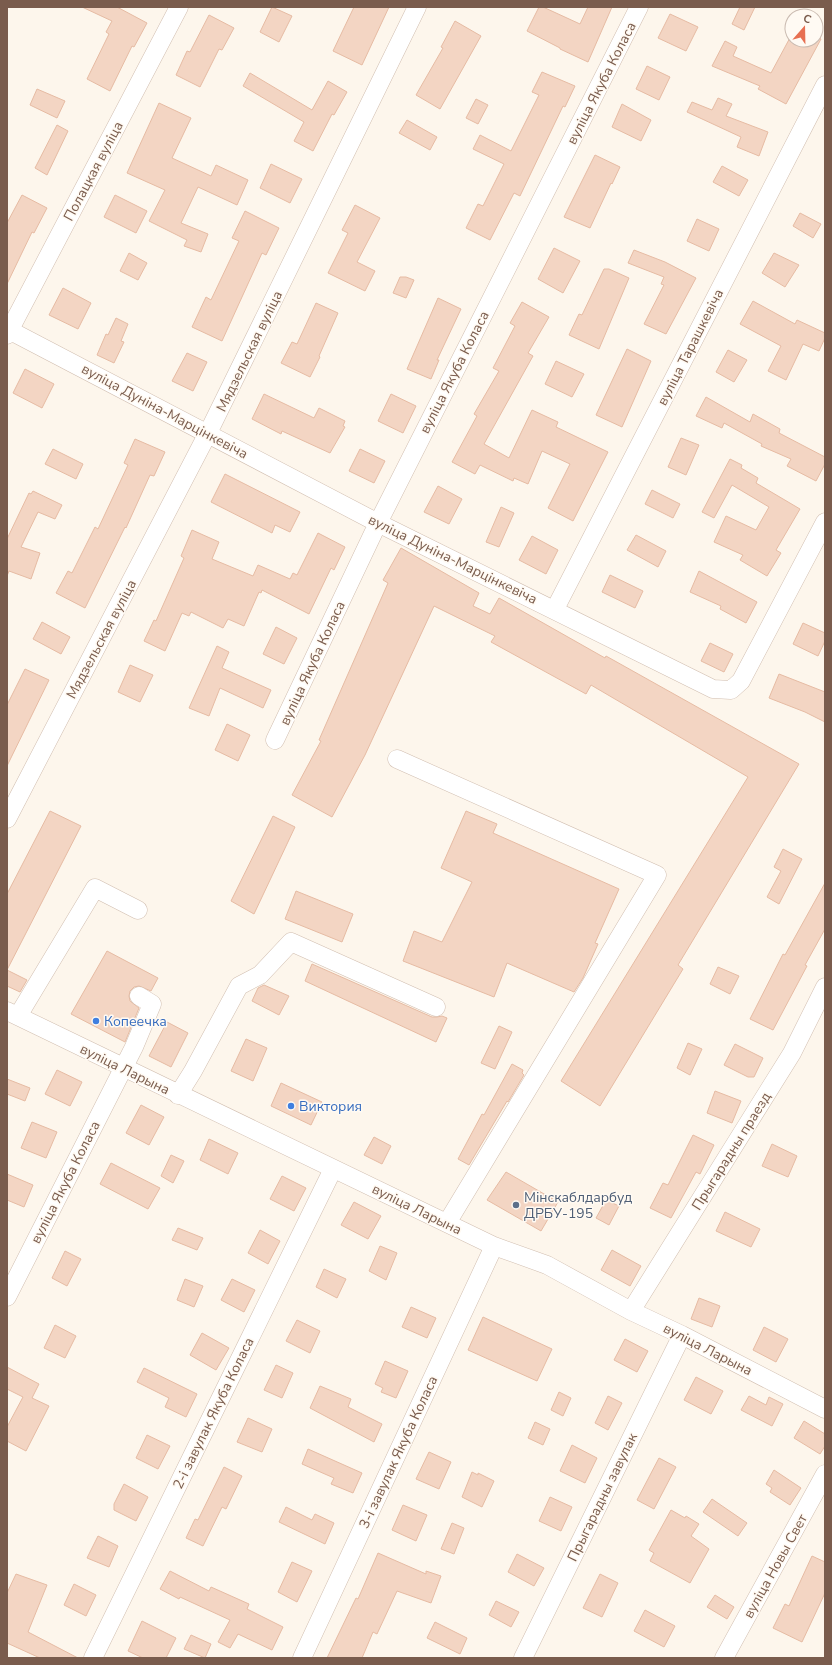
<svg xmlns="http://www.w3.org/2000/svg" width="832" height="1665" font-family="'Nunito Sans',sans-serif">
<rect width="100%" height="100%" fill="#fdf6ec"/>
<path fill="#f3d5c3" stroke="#e6bba3" d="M82,7H117L147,23L134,47L132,46L110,91L87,79L109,34L106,32L112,21Z
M272,7L292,16L279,42L260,32Z
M354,7H389L362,65L333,51Z
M539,7H543L580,24L588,7H612L588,62L560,49V48L527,31Z
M740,7H755L744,30L732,24Z
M670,14L698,27L686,51L658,38Z
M209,15L234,28L222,50L219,49L200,87L176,75L187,51L190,52Z
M455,21L481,36L440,109L416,95L443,48L441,47Z
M792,34V40H816V36L821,39L786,104L758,89L760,86L712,66L725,41L737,47L733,56L771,73Z
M647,66L670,77L659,100L636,89Z
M542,72L575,86L565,107L563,106L520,196L514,193L490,240L466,228L478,204L483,206L504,164L473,149L480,135L511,151L539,95L532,92Z
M250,73L312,110L328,81L347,92L334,115L332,114L313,151L294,141L304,122L243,86Z
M37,89L65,101L57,118L30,105Z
M718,98L732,104L726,116L768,132L759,156L737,147L741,137L687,112L692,102L712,110Z
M476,99L488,105L478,124L466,118Z
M159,103L191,118L172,158L211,176L216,165L248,180L237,205L198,187L181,223L208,234L201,252L184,246L187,240L149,221L165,190L127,173Z
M622,104L651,120L641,141L612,127Z
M407,120L437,137L430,150L399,133Z
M57,125L68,131L47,175L35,168Z
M595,155L620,167L612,184L611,183L590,228L564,217Z
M271,164L302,179L290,203L260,188Z
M722,166L748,180L739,196L713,182Z
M22,195L47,208L34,233L32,232L7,284V223Z
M115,195L147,211L136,233L104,217Z
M355,205L380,218L357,262L375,271L365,291L328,273L348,233L342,230Z
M245,211L279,228L266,255L262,253L222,341L192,327L206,297L211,300L239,241L232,238Z
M800,213L821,224L813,238L793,226Z
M697,219L719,229L709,251L687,241Z
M554,248L580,261L563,293L538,279Z
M634,250L665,262L696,278L666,334L644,324L664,285L661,284L664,277L628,263Z
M129,253L147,263L138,280L120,271Z
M774,253L799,265L785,287L762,273Z
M604,269H609L629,278L599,349L569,335L579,314L582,315Z
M400,277H406L414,280L406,298L393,293Z
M63,288L91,303L78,329L49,315Z
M438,298L461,309L437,360H439L431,379L407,369Z
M753,301L795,324L797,320L825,333V338L819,351L803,344L786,380L768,371L781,346L740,324Z
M522,302L549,317L528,353L533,356L484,444L509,458L532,410L558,422L556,427L608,452L573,521L548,508L570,464L542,451L528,484L514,478L513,481L480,465L475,474L452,462L477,416L474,414L499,371L493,368L515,326L510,323Z
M316,303L338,313L319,356L320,357L310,377L281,363L292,342L297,344Z
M116,318L128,324L121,341L124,342L114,363L97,355L106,334L108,335Z
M627,349L651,361L622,427L596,415Z
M728,350L747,360L734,382L716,372Z
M187,353L207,362L193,391L172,381Z
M556,361L584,374L572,397L545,384Z
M25,369L54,384L42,408L13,393Z
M264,394L314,418L319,408L345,421L343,426L345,427L330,453L282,431L281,434L252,419Z
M391,394L416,406L403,433L378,421Z
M706,397L750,422L753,414L780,429L779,433L825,457V464L816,481L787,466L791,459L761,446L762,444L724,423L722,428L696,416Z
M681,438L699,445L686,475L668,467Z
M135,439L165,452L154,476L150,475L126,528L125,527L85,608L56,593L68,571L72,573L95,527L98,529L128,465L124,463Z
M53,449L83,464L76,479L45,464Z
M360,449L385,461L374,483L349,471Z
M730,459L742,465L741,468L758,478L756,483L800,509L776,550L781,553L767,576L740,560L743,555L714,542L726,516L756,530L769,507L732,485L714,518L702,512Z
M225,474L300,512L290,532L275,525L272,533L211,502Z
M438,486L462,499L449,524L424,512Z
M652,490L680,504L673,518L645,504Z
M33,491L62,505L55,519L38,512L21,547L40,553L31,579L9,571L7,576V539L29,493L31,494Z
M501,507L514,513L499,547L486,542Z
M192,530L219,542L212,559L253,576L258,565L290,579L293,573L297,575L318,533L345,547L334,570L331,568L309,614L262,590L261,593L259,592L244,626L228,619L223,628L191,612L189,616L182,613L165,651L144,641L154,620L156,621L184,558L181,556Z
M636,535L666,551L658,567L627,550Z
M532,536L558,550L546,574L519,560Z
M401,548L479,593L473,606L490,614L499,598L605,658L606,656L799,764L678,965L683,969L600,1106L561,1081L748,777L591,685L586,694L491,642L495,636L434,606L365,755L332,817L292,795L321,741L319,740L388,583L383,580Z
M699,571L757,602L746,623L720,609L721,606L690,592Z
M610,575L643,591L635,608L602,592Z
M42,622L70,637L61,654L33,639Z
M803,623L825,633V641L818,656L793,644Z
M276,627L297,638L284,664L263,654Z
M710,643L733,654L724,672L701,661Z
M217,646L229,652L222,668L271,690L263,708L220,688L209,716L189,708Z
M130,665L153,675L140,702L118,692Z
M25,669L49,680L7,766V705Z
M779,674L825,692V722L805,712L769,698Z
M227,724L250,735L238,761L215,750Z
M50,811L81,826L7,970L27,980L20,992L7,986V894Z
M466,811L497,824L493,833L619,889L595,943L598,944L583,978L574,992L507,963L494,997L403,961L414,931L442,942L472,882L441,868Z
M273,816L295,827L254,914L231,901Z
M783,849L802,859L779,904L767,897L781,871L774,867Z
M825,883V929L805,965L807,966L773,1030L750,1019L783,954L785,955Z
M296,891L353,914L342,942L285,919Z
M107,951L158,978L151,991L139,986L134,987L130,991L129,996L130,1001L139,1008L125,1042L71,1014Z
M312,964L432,1017H437L442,1016L447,1018L436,1042L305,981Z
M718,967L739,976L730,994L710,984Z
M264,985L289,996L279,1015L252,1001L258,988Z
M167,1022L188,1033L171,1067L149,1056Z
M499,1026L512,1032L495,1069L481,1063Z
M246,1039L267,1048L253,1081L231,1071Z
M688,1043L702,1049L690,1075L677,1068Z
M735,1044L763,1058L754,1077H748L724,1065Z
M512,1064L523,1070L522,1073L524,1075L508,1102L507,1101L469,1165L458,1159L482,1114L484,1115Z
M57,1070L82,1082L70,1106L45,1094Z
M7,1079L30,1088L25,1101L7,1094Z
M281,1083L322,1102L311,1125L271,1106Z
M715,1091L741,1101L732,1123L707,1113Z
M141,1105L164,1117L149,1145L126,1133Z
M32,1122L57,1132L46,1158L21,1148Z
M693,1135L714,1145L700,1174L696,1172L671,1218L650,1208L663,1183L668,1185Z
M374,1137L391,1146L382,1164L364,1155Z
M209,1139L238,1153L228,1174L200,1160Z
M772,1144L797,1156L788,1177L762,1166Z
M171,1155L184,1161L173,1183L161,1176Z
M111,1163L160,1188L148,1209L100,1184Z
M506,1172L558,1202L541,1231L487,1200Z
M7,1174L33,1185L24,1207L7,1200Z
M282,1176L306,1188L294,1211L270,1199Z
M606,1200L619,1206L609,1225L596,1218Z
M354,1202L381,1216L368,1239L341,1225Z
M725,1212L760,1229L751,1247L716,1231Z
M178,1228L203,1238L197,1250L172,1240Z
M260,1230L280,1241L268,1264L248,1253Z
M380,1246L397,1253L386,1280L369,1271Z
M612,1250L641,1266L630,1286L601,1270Z
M65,1251L81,1259L67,1286L52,1278Z
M324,1269L346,1279L337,1298L316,1287Z
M185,1279L203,1286L194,1307L177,1300Z
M232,1279L255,1290L244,1312L221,1300Z
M699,1298L720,1306L712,1327L691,1319Z
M411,1307L436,1318L427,1338L402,1327Z
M483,1317L552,1349L537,1381L468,1350Z
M297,1320L320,1331L310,1353L286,1341Z
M55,1325L76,1336L65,1358L44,1348Z
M764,1327L788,1339L776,1362L753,1350Z
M202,1333L229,1348L216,1370L190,1355Z
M625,1339L648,1351L637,1372L614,1360Z
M385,1361L408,1371L396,1398L381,1392L383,1388L375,1384Z
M276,1365L293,1373L282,1398L264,1390Z
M7,1367L39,1384L32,1398L49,1406L26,1451L7,1441V1427L23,1397L7,1389Z
M144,1368L197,1394L186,1417L165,1407L169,1398L137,1382Z
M696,1377L723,1391L711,1414L684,1400Z
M320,1386L351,1399L348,1407L382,1424L374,1442L310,1408Z
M559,1392L571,1398L563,1416L551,1410Z
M608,1396L622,1403L608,1430L595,1423Z
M749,1396L766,1405L769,1397L783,1404L772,1426L741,1410Z
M248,1418L272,1429L262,1452L237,1442Z
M804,1421L825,1434V1446L820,1454L794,1438Z
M535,1422L550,1429L543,1445L528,1438Z
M147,1435L170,1446L158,1469L136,1458Z
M572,1445L597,1458L585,1483L560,1471Z
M308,1449L362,1473L353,1493L331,1484L334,1478L302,1464Z
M429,1452L451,1462L439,1489L416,1479Z
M659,1458L676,1467L654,1509L637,1500Z
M224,1467L242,1476L226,1509L222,1507L203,1546L186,1538L195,1519L198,1520Z
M774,1470L801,1488L790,1505L770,1492L772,1488L766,1484Z
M472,1472L478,1475V1473L494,1481L482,1507L462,1497Z
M124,1484L148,1497L136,1521L114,1510V1504Z
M550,1497L572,1507L561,1531L539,1521Z
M712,1499L747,1523L738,1536L703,1512Z
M403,1505L427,1515L416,1541L392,1530Z
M286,1507L312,1520L315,1514L334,1523L325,1544L279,1522Z
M671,1510L685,1518L686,1516L699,1524L691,1536L709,1549L690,1583L650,1561L654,1553L649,1550Z
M452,1523L464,1528L454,1554L441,1549Z
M98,1536L118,1546L109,1567L87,1558Z
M378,1553L426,1574V1571L441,1576L431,1603L397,1591L377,1634L373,1632L362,1658H327L356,1598L358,1599Z
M517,1554L544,1568L534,1586L508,1572Z
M812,1556L825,1562V1593L802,1642L773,1628L785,1604L789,1606Z
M292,1562L312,1571L297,1602L278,1592Z
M170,1571L209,1591L211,1587L249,1604L247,1609L283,1627L272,1650L238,1634L230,1648L218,1642L230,1620L180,1597L179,1599L160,1589Z
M16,1574L47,1585L28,1632L78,1658H40L7,1643V1593Z
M600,1574L618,1583L602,1617L583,1608Z
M74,1584L96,1595L86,1616L64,1605Z
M715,1595L734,1607L727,1619L707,1607Z
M496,1601L519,1612L511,1627L489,1615Z
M645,1610L675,1626L664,1647L634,1631Z
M142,1621L176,1638L166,1658H143L128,1651Z
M435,1622L467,1638L460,1654L427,1638Z
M191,1635L211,1644L205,1658L184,1649Z"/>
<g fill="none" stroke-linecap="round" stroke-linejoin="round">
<defs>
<path id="minor" d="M7,329L378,523L713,689L731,690L741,681L825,522
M7,335L179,7
M555,609L825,85
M275,740L378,523L639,7
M397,759L657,875L447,1223
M7,819L208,433L417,7
M7,1011L494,1246L547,1265L631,1311L682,1335L825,1409
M18,1016L95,888L138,910
M178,1095L193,1071L239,986L260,975L291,942L436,1007
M7,1297L134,1047L152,1004L139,996
M631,1311L792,1053L825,987
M93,1658L333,1169
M302,1658L494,1246
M523,1658L682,1335
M724,1658L825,1474"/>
</defs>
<use href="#minor" stroke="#d1beb0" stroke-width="19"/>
<use href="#minor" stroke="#fff" stroke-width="18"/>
</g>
<g fill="#3f7fe0" stroke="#fffaf3" stroke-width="1.5">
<circle cx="96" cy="1021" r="4"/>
<circle cx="291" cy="1106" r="4"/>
</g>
<circle fill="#5c6f8a" stroke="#fffaf3" stroke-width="1.5" cx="516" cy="1205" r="4"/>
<g text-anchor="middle" stroke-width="3" stroke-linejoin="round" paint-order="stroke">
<g font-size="14" fill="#7a5c4d" stroke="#fffaf3">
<text transform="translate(601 83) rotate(-63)" y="5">вуліца Якуба Коласа</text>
<text transform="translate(93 171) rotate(-62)" y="5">Полацкая вуліца</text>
<text transform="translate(690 347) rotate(-63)" y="5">вуліца Тарашкевіча</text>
<text transform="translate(249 351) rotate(-64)" y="5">Мядзельская вуліца</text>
<text transform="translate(454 372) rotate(-63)" y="5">вуліца Якуба Коласа</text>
<text transform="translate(165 411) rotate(28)" y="5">вуліца Дуніна-Марцінкевіча</text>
<text transform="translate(453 559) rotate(26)" y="5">вуліца Дуніна-Марцінкевіча</text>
<text transform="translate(101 639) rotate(-62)" y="5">Мядзельская вуліца</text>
<text transform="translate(312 663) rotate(-65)" y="5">вуліца Якуба Коласа</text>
<text transform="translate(125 1069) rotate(26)" y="5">вуліца Ларына</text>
<text transform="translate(731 1151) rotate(-58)" y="5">Прыгарадны праезд</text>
<text transform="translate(65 1182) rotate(-63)" y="5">вуліца Якуба Коласа</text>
<text transform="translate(417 1209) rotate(26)" y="5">вуліца Ларына</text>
<text transform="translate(708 1349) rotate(27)" y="5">вуліца Ларына</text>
<text transform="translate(213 1413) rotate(-64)" y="5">2-і завулак Якуба Коласа</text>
<text transform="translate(398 1452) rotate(-65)" y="5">3-і завулак Якуба Коласа</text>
<text transform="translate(602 1497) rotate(-64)" y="5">Прыгарадны завулак</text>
<text transform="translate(775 1566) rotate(-61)" y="5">вуліца Новы Свет</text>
</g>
<g font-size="14" fill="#366cbe" stroke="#fffaf3" text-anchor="start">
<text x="104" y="1026">Копеечка</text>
<text x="299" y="1111">Виктория</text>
</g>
<g font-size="14" fill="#4e5e75" stroke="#fffaf3" text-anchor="start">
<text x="524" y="1202">Мінскаблдарбуд<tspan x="524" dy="16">ДРБУ-195</tspan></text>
</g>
</g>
<rect width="832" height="1665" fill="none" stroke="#7a5c4d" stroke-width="16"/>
<g transform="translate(804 28) rotate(20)"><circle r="19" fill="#fffaf3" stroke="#cabbb1"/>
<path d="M0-3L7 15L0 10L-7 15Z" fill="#e76f51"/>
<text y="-6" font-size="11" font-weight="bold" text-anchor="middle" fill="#7a5c4d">С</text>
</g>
</svg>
